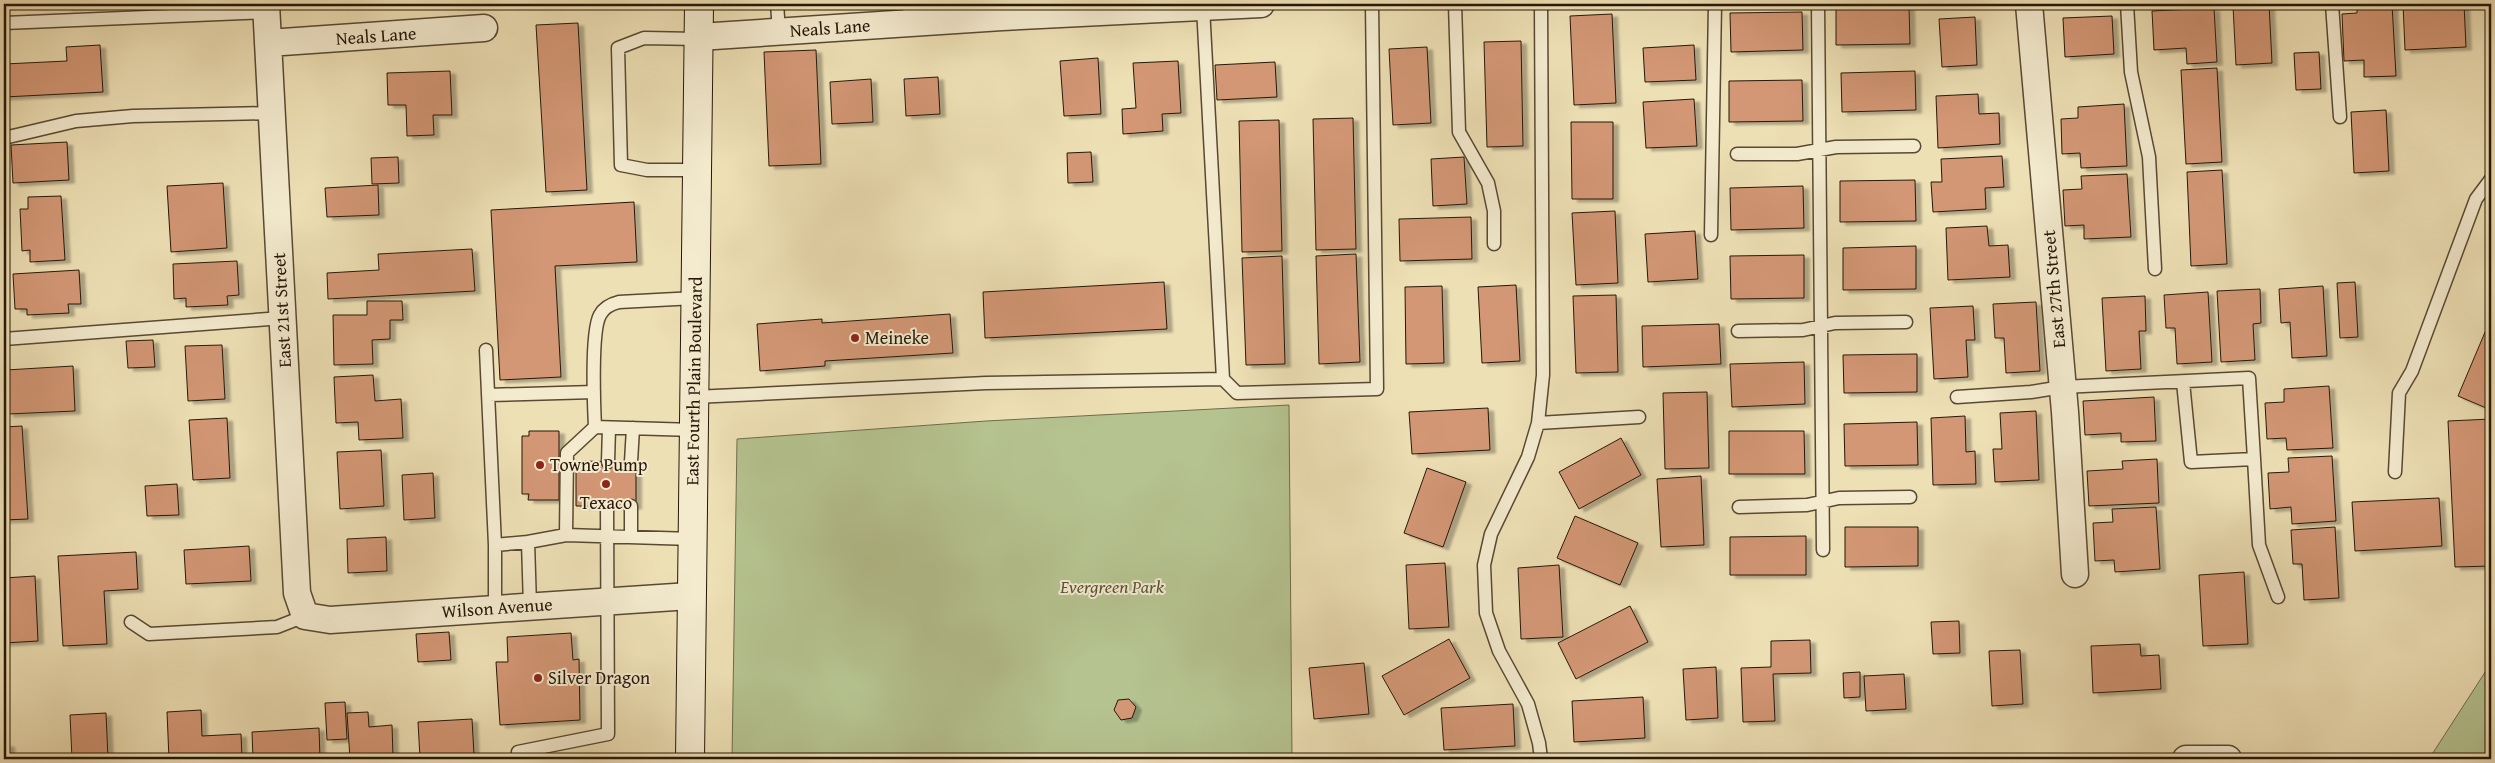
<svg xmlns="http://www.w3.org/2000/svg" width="2495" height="763" font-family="'Gentium Book Plus',serif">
<defs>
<filter id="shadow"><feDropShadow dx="5.5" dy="3" stdDeviation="1" flood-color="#0004"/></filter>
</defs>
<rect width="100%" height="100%" fill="#eee0b5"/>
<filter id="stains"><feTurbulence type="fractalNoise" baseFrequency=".004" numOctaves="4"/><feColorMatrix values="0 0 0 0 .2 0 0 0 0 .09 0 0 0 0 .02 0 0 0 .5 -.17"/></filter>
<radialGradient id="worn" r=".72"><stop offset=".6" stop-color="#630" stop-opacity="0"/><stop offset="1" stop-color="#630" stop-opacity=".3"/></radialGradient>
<path fill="#b5c390" stroke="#6e6d4c" d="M1289,405L1292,759H732L737,439L986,421Z
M2491,663V759H2429Z"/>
<path fill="#d39775" stroke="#261708" filter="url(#shadow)" d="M66,4H99L100,6L66,7Z
M2269,4L2272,63L2236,65L2233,6Z
M2357,4H2392L2396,76L2364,77V60L2344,61L2342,14L2357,13Z
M2403,4H2464L2466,47L2405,50Z
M1909,6L1910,44L1836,45V7Z
M2214,8L2217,62L2187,64L2186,48L2154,50L2152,11Z
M1802,12L1803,50L1731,52L1730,13Z
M1612,14L1616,103L1574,105L1570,16Z
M2112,16L2114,54L2065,57L2063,18Z
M1975,17L1977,65L1942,67L1939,19Z
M578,23L587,190L546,192L536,25Z
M1521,41L1523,146L1487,147L1484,42Z
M100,45L103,92L4,97V64L67,61L66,47Z
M1694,45L1696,80L1645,82L1643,48Z
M1427,47L1431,123L1393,125L1389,49Z
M816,50L821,164L769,166L764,52Z
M2319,52L2321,89L2296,90L2294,53Z
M1098,58L1101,114L1064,116L1060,61Z
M1178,61L1181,113L1162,114L1163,131L1123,134L1122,109L1136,108L1133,63Z
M1275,62L1277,97L1217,100L1215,65Z
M2217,68L2222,162L2186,164L2181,70Z
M450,71L452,115H433L434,135L407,136L406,105H388L387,73Z
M1915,71L1916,110L1842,112L1841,73Z
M938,77L940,114L906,116L904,79Z
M871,79L873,122L832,124L830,82Z
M1802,80L1803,121L1729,122V81Z
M1978,94L1979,114L1999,113L2000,144L1938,148L1936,96Z
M1694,99L1697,146L1646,148L1643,102Z
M2124,104L2127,166L2081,168L2080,153L2062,154L2061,119L2078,118V107Z
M2386,110L2389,171L2354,173L2351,112Z
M1353,118L1356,249L1316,250L1313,119Z
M1279,120L1282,251L1242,252L1239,121Z
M1571,122H1613V199H1572Z
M67,142L69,180L13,183L11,145Z
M1091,152L1093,182L1068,183L1067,153Z
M2002,156L2004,187L1985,188L1986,209L1933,212L1931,182H1942L1941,159Z
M398,157L399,183L372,184L371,158Z
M1464,157L1467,204L1433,206L1431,159Z
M2222,170L2227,264L2191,266L2187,172Z
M2127,174L2131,237L2084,239V225L2065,226L2063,190L2082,189L2081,176Z
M1915,180L1916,221L1840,222V181Z
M223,183L227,248L171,252L167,186Z
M378,185L379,215L327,217L325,188Z
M1803,186L1804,228L1731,230L1730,188Z
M61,196L65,260L30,262V250L22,251L20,209H28V197Z
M634,202L637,262L555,266L561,377L500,380L491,210Z
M1615,211L1618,283L1576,285L1572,213Z
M1471,217L1472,259L1400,261L1399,219Z
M1987,226L1989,246L2008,245L2010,277L1948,280L1946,228Z
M1695,231L1698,279L1648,282L1645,234Z
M1916,246V289L1843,290V248Z
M472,249L475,291L328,299L327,273L379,270L378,254Z
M1356,254L1360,362L1319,364L1316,256Z
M1804,255V298L1731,299L1730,256Z
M1282,256L1285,364L1246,365L1242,258Z
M237,261L239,295L227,296L228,305L186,307V298L174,299L173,264Z
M79,270L81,304H68L69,313L27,315V309H15L13,274Z
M1164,282L1167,329L985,338L983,292Z
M2355,282L2358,337L2340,338L2337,283Z
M1516,285L1520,361L1482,363L1478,287Z
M1442,286L1444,363L1406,364L1405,287Z
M2323,286L2327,356L2292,358L2290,322L2281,323L2279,289Z
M2260,289L2261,323L2253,324L2255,360L2221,362L2217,291Z
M2208,292L2212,362L2177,364L2175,328H2166L2164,295Z
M1616,295L1618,372L1576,373L1573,296Z
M2145,296L2146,331H2139L2141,369L2106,371L2102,298Z
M367,301H402L403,320H390V339L372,340L373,364L334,365L333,315H367Z
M2036,302L2040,371L2006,373L2004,338H1995L1993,304Z
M1973,306L1975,340H1966L1968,377L1934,379L1930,308Z
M950,314L953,353L825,361V366L760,371L757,324L822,319V323Z
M2491,318V410L2458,396Z
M1719,324L1721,364L1643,367L1642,326Z
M153,340L155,367L128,368L126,341Z
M222,345L225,399L188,401L185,346Z
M1917,354V392L1844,393L1843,355Z
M1804,362L1805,404L1732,407L1730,364Z
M73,366L75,411L8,414L6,370Z
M373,375L375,401L401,399L403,438L359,440L358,422L336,423L334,377Z
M2329,386L2333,448L2287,450L2286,438L2267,439L2265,403L2284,402V389Z
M1707,392L1709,468L1665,469L1663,393Z
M2154,397L2156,441L2121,442V433L2085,435L2083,401Z
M1488,408L1490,450L1412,454L1409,412Z
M2036,411L2039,480L1995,482L1993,449H2002L2000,413Z
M1965,416L1966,452L1975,451L1976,484L1933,485L1931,418Z
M227,418L230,478L193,480L189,420Z
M2491,419V566L2455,567L2448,421Z
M1917,422L1918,465L1845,466L1844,424Z
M22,426L28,519L4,520V427Z
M529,431H559V500H528L529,494H522V436H529Z
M1729,431H1804L1805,474H1729Z
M1621,438L1641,475L1579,509L1559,472Z
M381,450L384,506L340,509L337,452Z
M2332,456L2336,521L2292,524L2291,507L2270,509L2268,473L2289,472L2288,458Z
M2157,459L2159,503L2089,506L2087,471L2123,469L2122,461Z
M576,461L636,462V506H576Z
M1427,468L1466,482L1443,547L1404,533Z
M433,473L435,518L404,520L402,475Z
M1701,476L1704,545L1661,547L1657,479Z
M177,484L179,515L147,516L145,486Z
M2439,498L2442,546L2355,551L2352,502Z
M2156,507L2160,569L2115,572L2114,560L2095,561L2093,523L2113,522L2112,509Z
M1575,516L1638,543L1620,585L1557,558Z
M1845,527H1918V566L1845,567Z
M2335,527L2339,598L2304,600L2302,564H2293L2291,530Z
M1806,536V575H1730V537Z
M386,537L387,571L348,573L347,539Z
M249,546L251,581L186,584L184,550Z
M136,552L138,589L104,591L107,644L63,646L58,556Z
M1445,563L1449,627L1409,629L1406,565Z
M1559,565L1563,637L1521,639L1518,568Z
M2244,572L2248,644L2203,646L2199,575Z
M35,576L38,641L4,643V578Z
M1630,606L1648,642L1576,679L1558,643Z
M1959,621L1960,653L1933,654L1931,622Z
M449,632L451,660L418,662L416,634Z
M571,633L573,660L579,659L580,720L500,725L496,662H508L507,637Z
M1449,639L1470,678L1404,715L1382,676Z
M1810,640L1811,673L1773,674L1775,721L1743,722L1741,668L1771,667V641Z
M2140,644L2141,656L2159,655L2161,689L2093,693L2091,646Z
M2020,650L2023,704L1992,706L1989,651Z
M1364,663L1369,714L1314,719L1309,668Z
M1716,667L1718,718L1686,720L1683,669Z
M1860,672V697L1844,698L1843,673Z
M1904,674L1906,709L1866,711L1864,676Z
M1643,697L1645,738L1574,742L1572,701Z
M1129,699L1136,707L1132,718L1121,720L1114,710L1118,700Z
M345,702L347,739L327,740L325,703Z
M1513,704L1515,746L1444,750L1441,708Z
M201,710L202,736L241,734L242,759H169L167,712Z
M368,712L369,727L392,725L393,757L350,759L347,713Z
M106,713L108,759H72L70,715Z
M472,719L474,755L420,758L418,722Z
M319,728L320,759H253L252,732Z
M4,744H9L10,759H4Z"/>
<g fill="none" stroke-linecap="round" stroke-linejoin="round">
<defs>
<path id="lane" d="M777,4L779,31
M909,4L910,23
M1455,4L1459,132L1488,183L1494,211V244
M1818,4L1823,550
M2127,4L2131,72L2149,157L2155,269
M2332,4L2340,117
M1203,7L1223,379L1237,393L1377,389L1372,4
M4,23L266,12
M4,138L76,121L133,116L272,113
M1737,154H1797L1836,147L1914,146
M697,170H647L621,165L618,48L644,38L698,39
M1711,235L1715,4
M1738,331L1803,330L1835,323L1906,322
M4,339L282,318
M486,350L495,545
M488,395L594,392
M694,397L986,383L1223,379
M1957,397L2031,392L2062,387L2249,378L2254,459L2191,462L2183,382
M1538,423L1639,417
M595,427C594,406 591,331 600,315C604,307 611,304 619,302L695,298
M2254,459L2259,545L2278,597
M608,462L609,428
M631,462L633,428
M2395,472L2399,393L2412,371L2476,199L2491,179
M631,506V537
M1739,507L1807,505L1839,498L1910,497
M566,535L692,539
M530,606L528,542L566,535L567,453L595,427L694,430
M495,608V545L528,542
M131,622L149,634L277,627L305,616
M518,752L608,734L607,506
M1541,759L1539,743L1528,704L1499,651L1486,613L1484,565L1491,534L1528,457L1538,423L1543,375L1541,4"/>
<path id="street" d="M266,4L297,593L305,616L330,620L690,596
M2029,4L2065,412L2075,574
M699,37L1002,17L1261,4
M268,43L484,28
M2186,759H2228"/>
<path id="secondary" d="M690,759L699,4"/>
</defs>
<use href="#lane" stroke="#584933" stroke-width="15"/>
<use href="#street" stroke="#584933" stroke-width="29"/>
<use href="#secondary" stroke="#261708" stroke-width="30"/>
<use href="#lane" stroke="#f4ebcf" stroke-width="12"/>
<use href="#street" stroke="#f4ebcf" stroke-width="26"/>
<use href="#secondary" stroke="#f4ebcf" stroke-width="28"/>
</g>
<g fill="#8f2418" stroke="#f4ebcf" stroke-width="2">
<circle cx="855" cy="338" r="5"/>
<circle cx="540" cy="465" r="5"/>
<circle cx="606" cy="484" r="5"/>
<circle cx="538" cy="678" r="5"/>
</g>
<g text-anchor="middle" stroke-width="4" stroke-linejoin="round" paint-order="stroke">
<g font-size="18" fill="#261708" stroke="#f4ebcf">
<text transform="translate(830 28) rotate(-4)" y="6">Neals Lane</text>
<text transform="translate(376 36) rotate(-4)" y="6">Neals Lane</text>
<text transform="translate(2054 289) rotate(-95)" y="6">East 27th Street</text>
<text transform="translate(282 310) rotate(-93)" y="6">East 21st Street</text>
<text transform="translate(694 381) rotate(-89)" y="6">East Fourth Plain Boulevard</text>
<text transform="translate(497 608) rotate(-4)" y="6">Wilson Avenue</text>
</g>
<g font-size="18" fill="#261708" stroke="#f4ebcf" text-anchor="start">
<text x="865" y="344">Meineke</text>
<text x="550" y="471">Towne Pump</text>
<text x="606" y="509" text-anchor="middle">Texaco</text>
<text x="548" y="684">Silver Dragon</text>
</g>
<g font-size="18" font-style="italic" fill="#585338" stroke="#f4ebcf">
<text x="1112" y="593">Evergreen Park</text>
</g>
</g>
<rect width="2495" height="763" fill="none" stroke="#eee0b5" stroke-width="20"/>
<rect x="5" y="5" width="2485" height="753" fill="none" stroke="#261708" stroke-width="2.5"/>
<rect x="10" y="10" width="2475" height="743" fill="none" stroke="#261708"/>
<rect width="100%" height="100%" filter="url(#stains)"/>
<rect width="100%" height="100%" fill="url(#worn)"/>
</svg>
